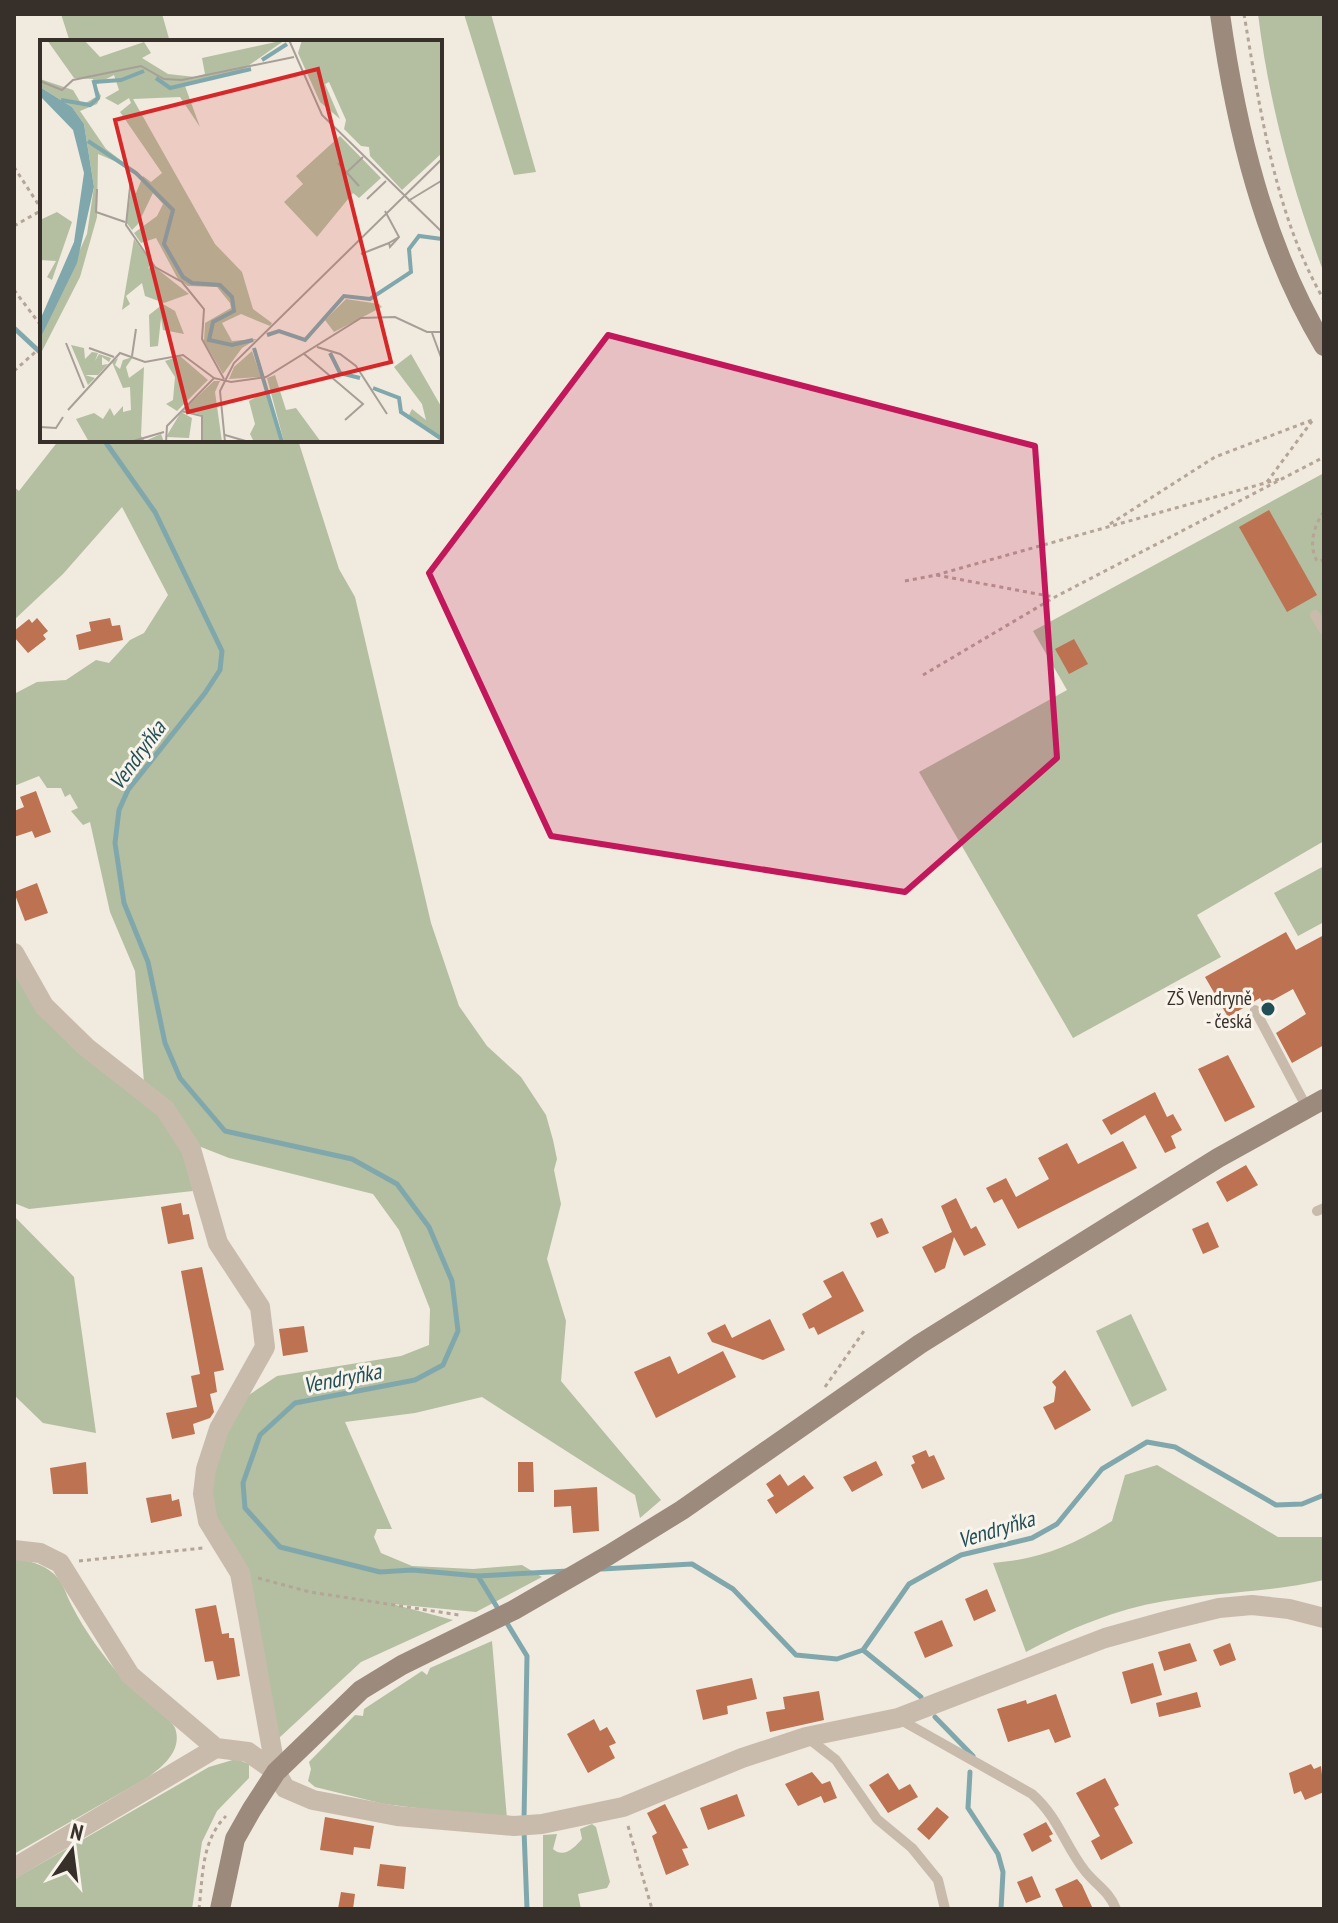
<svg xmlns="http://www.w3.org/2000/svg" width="1338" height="1923" font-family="'PT Sans Narrow',sans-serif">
<rect width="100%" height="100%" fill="#f1eadf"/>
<path fill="#b3bfa0" d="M61,14H162L170,42H70Z
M464,14H491L536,172L514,175Z
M1258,14H1324V273C1292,189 1269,103 1258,14Z
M59,440H123L126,444L135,440H298L339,569L355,597L431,923L459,1006L487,1046L521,1077L546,1115L553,1140L557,1159L554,1170L561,1204L547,1259L566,1321L561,1381L661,1500L640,1518L635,1495L482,1397L415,1413L345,1422L392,1529H377L374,1537L381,1553L412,1566L473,1569L522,1565L542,1577L476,1612L392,1604L453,1620L361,1662L279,1738L213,1505L211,1477L216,1453L243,1399L277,1376L401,1356L429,1345L430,1309L399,1230L373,1194L229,1158L196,1145L144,1082L135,971L110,912L90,822L83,825L71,811L78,808L70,794L65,797L61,788H47L39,776L14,786V694L37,682L66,680L96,660L109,663L130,640L144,633L168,595L122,507L63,574L14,620V487L19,491Z
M1324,473V841L1197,915L1221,957L1073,1038L919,772L1067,690L1033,631Z
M1324,866V922L1298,936L1274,893Z
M14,973L178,1134L193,1191L29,1209L14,1203Z
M14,1216L74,1277L96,1433L43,1423L14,1395Z
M1131,1314L1167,1390L1132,1407L1096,1331Z
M1157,1465L1278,1537H1324V1580C1272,1592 1218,1592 1165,1601C1116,1609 1069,1629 1026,1652L993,1563C1040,1559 1072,1546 1112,1521L1125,1475Z
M14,1559C30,1561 41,1563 54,1574C64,1583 66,1595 72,1606C84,1630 104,1657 122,1678C132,1690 172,1719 175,1728C183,1751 162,1767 147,1778L14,1854Z
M492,1641L507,1819L384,1804L315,1787L308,1781L311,1769L309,1762L355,1715L363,1716L364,1709L422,1671L427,1675L430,1668Z
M236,1759L249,1764V1778L217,1811L202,1842L192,1909H14V1879L209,1767Z
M592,1824L596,1827L610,1882L607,1888L578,1894L581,1909H543V1835L557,1834L553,1849C564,1859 575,1847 582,1839L580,1829Z"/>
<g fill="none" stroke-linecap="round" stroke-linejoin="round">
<path stroke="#80a8ac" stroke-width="5" d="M14,328L42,354
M104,440L155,512L222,651L220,670L205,693L128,790L119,810L115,843L124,903L148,962L165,1043L180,1078L225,1131L352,1159L397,1184L429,1227L452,1281L458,1331L443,1365L415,1380L295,1403L260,1435L243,1483L245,1508L280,1547L380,1572L412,1570L478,1576L568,1571
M602,1569L692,1564L733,1589L796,1655L837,1659L863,1650L909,1584L961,1555L1032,1538L1057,1524L1102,1469L1147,1442L1175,1447L1276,1505L1302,1504L1324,1495
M478,1576L500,1612
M505,1620L527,1656L524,1820
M863,1650L921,1697
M935,1717L973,1756
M970,1772L968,1808L998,1854L1003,1872L1001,1909
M524,1830L527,1909"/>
</g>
<path fill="#bd7251" d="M1269,510L1317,595L1287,612L1239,527Z
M37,618L48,631L43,635L46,639L28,653L14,637V631L29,619L32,623Z
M110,618L112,626L120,625L123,640L79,650L76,635L91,631L89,622Z
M1074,639L1088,664L1069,674L1055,649Z
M36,791L51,832L35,838L32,831L14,837V811L24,807L20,797Z
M37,883L48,913L25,921L14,892Z
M1286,932L1296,950L1324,935V1045L1292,1063L1276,1033L1306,1014L1293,989L1264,1005L1260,998L1228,1017L1205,977Z
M1228,1055L1255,1107L1225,1122L1198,1069Z
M1155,1092L1167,1117L1173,1114L1182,1130L1171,1136L1176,1148L1165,1153L1145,1115L1111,1135L1102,1120Z
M1123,1141L1137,1168L1018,1229L1002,1199L994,1203L986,1188L1006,1178L1016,1197L1049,1179L1038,1158L1067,1143L1078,1164Z
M1246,1165L1258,1185L1227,1202L1216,1182Z
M956,1198L971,1229L976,1226L986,1245L964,1256L954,1237L945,1268L935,1273L922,1247L952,1232L941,1206Z
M181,1203L183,1215L189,1214L194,1239L168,1244L161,1207Z
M882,1218L889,1233L877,1238L870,1223Z
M1208,1222L1219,1247L1203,1254L1192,1229Z
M202,1267L224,1370L214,1372L217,1392L210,1394L214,1412L210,1418L193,1424L195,1434L172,1439L166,1413L197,1407L191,1376L200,1374L181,1271Z
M843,1271L864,1311L818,1335L814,1327L809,1329L802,1314L832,1297L823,1281Z
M770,1319L785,1350L763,1360L712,1342L707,1333L725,1324L732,1338Z
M304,1326L308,1352L283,1356L279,1329Z
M723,1351L736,1377L656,1418L634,1372L670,1356L678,1374Z
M1065,1370L1091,1410L1055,1430L1043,1407L1054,1402L1056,1387L1052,1382Z
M926,1450L929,1457L934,1455L945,1479L922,1489L911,1465L915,1463L912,1456Z
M876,1461L883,1475L852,1492L843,1477Z
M86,1462L88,1494H53L50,1468Z
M518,1462H533L534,1492H518Z
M780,1474L788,1486L804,1475L814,1488L776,1514L767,1500L774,1496L766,1484Z
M597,1487L599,1531L573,1533L571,1506L554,1507V1490Z
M171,1494L172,1501L179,1499L182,1516L151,1523L146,1498Z
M987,1589L996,1611L974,1621L965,1599Z
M216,1605L222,1634L229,1633V1638H234L240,1676L217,1680L213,1661L205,1662L195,1609Z
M942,1620L953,1646L925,1658L914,1632Z
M1190,1643L1197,1661L1164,1671L1158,1652Z
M1230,1643L1236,1660L1220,1666L1213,1650Z
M1153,1663L1162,1695L1131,1704L1122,1672Z
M752,1678L757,1699L727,1706L728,1714L703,1720L696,1690Z
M819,1691L824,1720L770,1732L766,1712L785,1709L783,1697Z
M1197,1692L1201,1707L1159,1717L1156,1703Z
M1056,1694L1071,1737L1055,1743L1049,1729L1008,1742L997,1709L1026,1700L1027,1704Z
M594,1719L600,1731L607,1727L616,1743L609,1746L615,1758L588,1773L567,1734Z
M1311,1764L1314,1769L1321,1766L1324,1792L1305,1800L1301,1791L1294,1794L1289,1773Z
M812,1772L822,1784L830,1781L837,1798L824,1803L821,1796L798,1806L785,1784Z
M888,1773L899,1790L910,1784L918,1797L888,1813L869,1785Z
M1105,1778L1119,1805L1114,1808L1133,1843L1101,1860L1091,1841L1100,1836L1076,1793Z
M737,1794L745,1816L708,1830L700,1808Z
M665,1804L688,1848L682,1849L689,1865L666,1875L652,1836L657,1833L647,1813Z
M937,1807L949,1817L929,1840L917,1829Z
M325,1817L374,1826L370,1849L354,1847L353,1855L320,1850Z
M1046,1822L1053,1834L1049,1836L1052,1841L1032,1852L1023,1834Z
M380,1864L406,1867L404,1889L377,1886Z
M1032,1876L1041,1897L1026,1903L1017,1882Z
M1077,1879L1082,1885L1093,1909H1064L1055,1889Z
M341,1892L355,1894L353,1909H338Z"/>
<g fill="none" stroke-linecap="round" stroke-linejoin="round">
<path stroke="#b4a596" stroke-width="3" stroke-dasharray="4 4" stroke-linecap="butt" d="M1244,14C1260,109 1275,216 1324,300
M14,167L42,210
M14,226L42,210
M14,290L42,327
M14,371L42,346
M1267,482L1312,421
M1324,512C1314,525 1308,545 1317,561L1324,560
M1110,524L1215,457L1312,420
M936,575L1283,478
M905,581L936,575L1054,597
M923,675L1055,597L1324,457
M825,1387L864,1331
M79,1561L203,1548
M258,1578L310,1592L459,1615
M628,1826L652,1909
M199,1909C203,1876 201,1841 226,1816"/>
<path stroke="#c9bbac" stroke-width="10" d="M1315,615L1324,630
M1255,1010L1307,1108
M1317,1211L1324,1208
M899,1719L1032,1794C1059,1818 1064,1844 1085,1871C1096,1885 1109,1891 1116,1909
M808,1738L836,1760L877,1819L912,1848L938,1880L945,1909"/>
<path stroke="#c9bbac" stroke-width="20" d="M14,953L44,1006L86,1047L165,1109L191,1149L218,1243L260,1307L265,1347L219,1429L206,1469L203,1494L208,1521L240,1573L276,1772L285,1788L313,1800L397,1816L514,1826L542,1824L623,1807L742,1758L806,1737L898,1718L1105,1638L1170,1620L1219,1608L1252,1605L1289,1609L1324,1618
M14,1550L40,1553L60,1563L130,1675L216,1748
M14,1868L216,1748L248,1752L276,1772"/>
<path stroke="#9c8a7d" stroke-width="20" d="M1220,14C1236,128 1264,246 1324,346
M220,1909L235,1839L252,1809L276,1772L361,1690L402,1665L514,1610L609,1555L682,1510L920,1344L1218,1158L1324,1099"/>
</g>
<path fill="#c2185b" fill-opacity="0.2" stroke="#c2185b" stroke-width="6" stroke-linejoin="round" d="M608,335L1035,446L1057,758L905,892L551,836L429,573Z"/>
<circle fill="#224f56" stroke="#f9f4eb" stroke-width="3" cx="1268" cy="1009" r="8"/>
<g text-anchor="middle" stroke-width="6" stroke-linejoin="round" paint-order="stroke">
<g font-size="20" fill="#372f2a" stroke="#f9f4eb" text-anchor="end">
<text x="1252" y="1005">ZŠ Vendryně<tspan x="1252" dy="23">- česká</tspan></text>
</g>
<g font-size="22" font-style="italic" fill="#224f56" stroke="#f9f4eb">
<text transform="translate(137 755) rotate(-54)" y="8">Vendryňka</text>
<text transform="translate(342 1378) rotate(-11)" y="8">Vendryňka</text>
<text transform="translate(996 1529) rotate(-17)" y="8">Vendryňka</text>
</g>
</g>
<g transform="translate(40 40)">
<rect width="402" height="402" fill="#f1eadf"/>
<path d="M7,0H44L60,17L104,2L111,13L102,18L128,34L155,37L165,34L162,18L245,0L198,33L145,46L160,87L140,57L93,59L175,204L202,232L213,269L232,283L230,286L201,274L182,283L192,301L217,299L202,308L183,334L164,301L165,283L191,268L190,263L177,247L148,246L138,239L116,198L101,203L94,193L117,176L123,164L113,153L98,184L92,190L86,182L91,151L96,153L103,136L111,142L122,133L80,72L91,63L89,58L78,65L65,58L79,50L74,35L55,45L61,56L57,64L40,71L66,109L91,128L58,114L57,177L40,237L0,315V299L47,194L54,147L44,84L32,67L0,47V39L33,50L42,65L56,57L53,39L34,38ZM262,0H402V113L362,150L330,116L329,107L321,106L304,89L306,80L289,42L285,44L300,79L280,62L258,13ZM300,96L341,138L319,158L313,153L277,197L244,162L263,144L256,136ZM17,172L32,182L12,240L7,237L16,221L0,220V180ZM94,199L111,222L108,229L112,225L149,254L124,263L105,256L102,243L86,256L90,264L82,270ZM306,259L339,264L342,267L294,292L285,280ZM123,264L135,271L144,294L123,290L121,278L118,306L110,307L109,275ZM31,305L44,308L45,319L52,312L58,313L55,321L59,314L71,318L69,322L62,317V325L68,324L58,335H45L55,338L48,345ZM212,311L221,337L189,339L194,327ZM371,314L402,368V402L368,377L372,369L386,380L382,364L354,327ZM140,316L168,340L137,371L126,364L133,360L135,337L125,321ZM93,317L86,327L89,338L104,327L101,396L105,401L121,394L124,402H49L36,379L54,373L63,379L70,368L74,376L83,366V372L91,370L90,347L83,348L72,322L78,318L75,325L80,329L83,320ZM235,335L246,370L256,368L281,402H244L227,338ZM174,341H180L175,352L182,402H163L162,375L143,370ZM226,351L229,357L241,402H214L210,394L215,384L209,361ZM141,372L152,378L149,398L126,397Z" fill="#b3bfa0"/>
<path d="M0,47L32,67L44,84L54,147L37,223L0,299V280L34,202L44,133L33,90L0,56Z" fill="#80a8ac"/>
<path fill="none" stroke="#80a8ac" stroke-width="4" d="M222,20L247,4M116,38L130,48L211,29M21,60L50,65L58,58L54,42L81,40L104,31M48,101L96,133L133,170L124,204L143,237L152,243L180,245L192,257L194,271L173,282L169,300L192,305L213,300M227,295L239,291L265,300L304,256L330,259L371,232L369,209L379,196L402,199M214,308L242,402M290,313L300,333L320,338M333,348L359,358L361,372L402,399"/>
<path fill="none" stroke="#a79f97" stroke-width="2" d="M249,0L282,75L402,192M0,41L22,50L33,40L101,26L124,39L142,40L254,17M298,123L319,146M305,134L323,117M91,138L86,185L115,227L142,242L164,269L162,299L184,339M57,149L56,172L85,182M327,159L346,141M368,161L401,141M345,171L359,197L350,207L349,203L359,197M321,214L349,203M392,293L402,320M26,303L44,348M277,307L300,314L316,326L347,374M49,308L74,317M263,313L323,364L305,380M92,316L96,289M28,370L80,313L105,322L143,315L174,338M141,371L162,376V402M0,387L16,388L23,377M185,395L209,402M90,402L124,392M126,402L127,386L174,338L191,342L226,337L321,278L355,277L387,292H402M185,402L180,351L194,323L402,119"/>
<path fill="#d62828" fill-opacity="0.15" stroke="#d62828" stroke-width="4" d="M278,29L351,322L148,372L75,80Z"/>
<rect width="402" height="402" fill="none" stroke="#372f2a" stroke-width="4"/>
</g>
<rect width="1338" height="1923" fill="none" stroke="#372f2a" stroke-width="32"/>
<g transform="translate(72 1851) rotate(14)" stroke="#f9f4eb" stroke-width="6" paint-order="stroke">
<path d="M0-6L14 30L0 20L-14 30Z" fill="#372f2a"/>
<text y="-12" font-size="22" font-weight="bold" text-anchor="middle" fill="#372f2a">N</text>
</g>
</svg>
